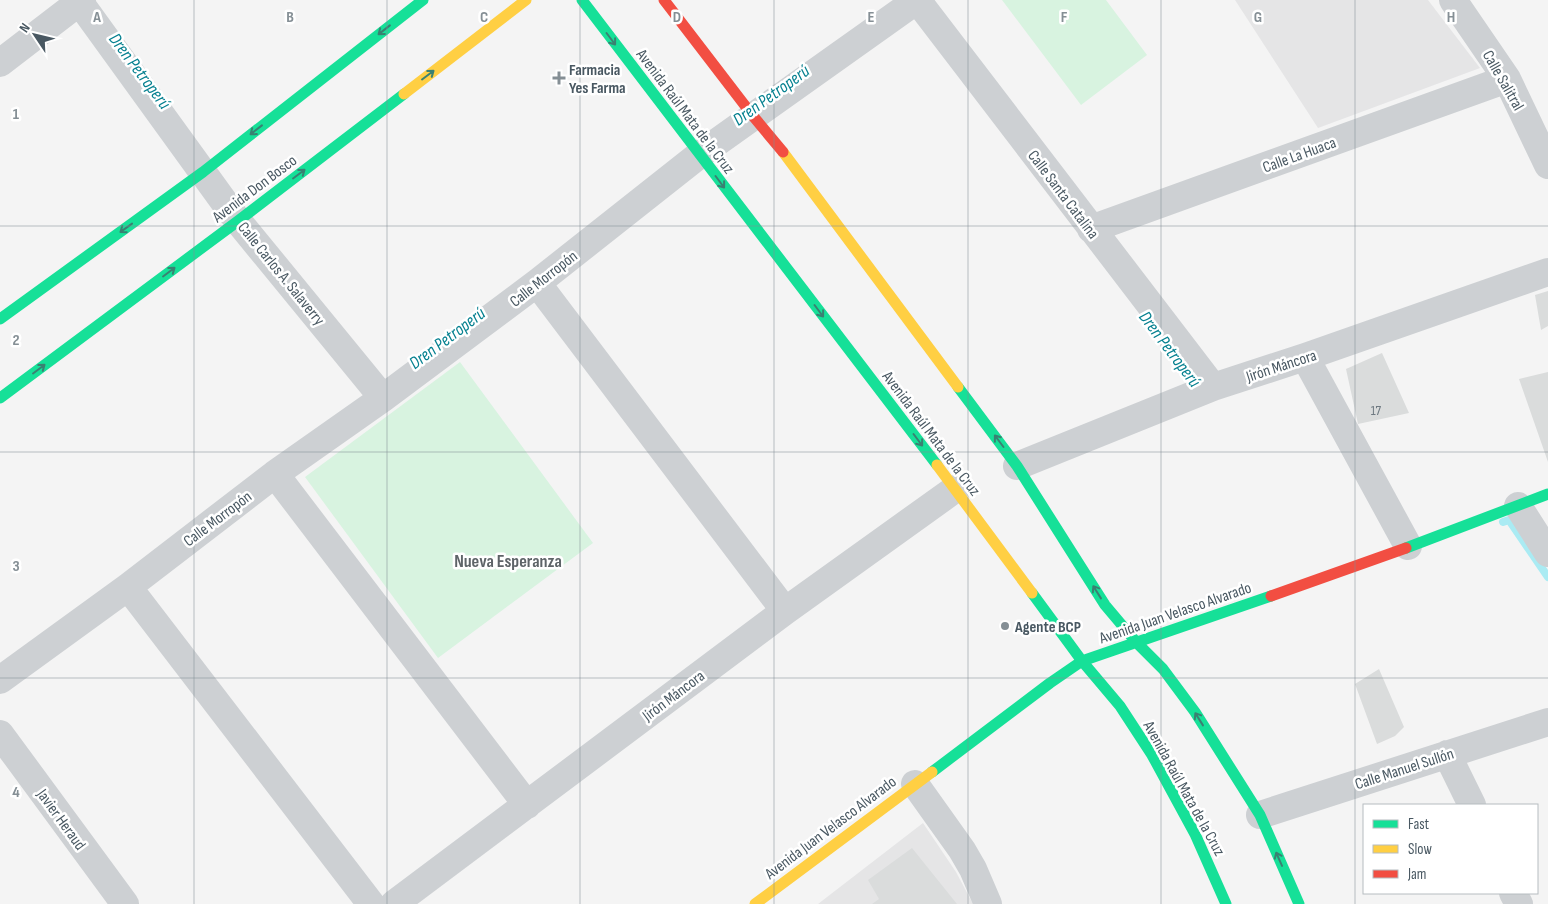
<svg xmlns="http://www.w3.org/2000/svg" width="1548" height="904" font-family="'Sofia Sans Condensed',sans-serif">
<rect width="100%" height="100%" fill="#f4f4f4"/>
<path fill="#e5e5e6" d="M1235,0H1428L1480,68L1318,128Z
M923,823L956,872L973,904H818Z"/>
<path fill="#d8f3e0" d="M1002,0H1106L1147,55L1081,105Z
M460,362L593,543L438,658L305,477Z"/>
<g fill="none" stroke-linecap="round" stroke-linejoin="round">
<path stroke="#aaebf3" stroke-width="8" d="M1503,522L1509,520L1548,577"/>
</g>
<path fill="#dadcdc" d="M1548,291V326L1541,330L1535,295Z
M1382,353L1409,413L1358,424L1346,369Z
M1548,372V462L1519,379Z
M1379,669L1404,727L1395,736L1377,744L1355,684Z
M912,848L957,904H872L879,899L868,880Z"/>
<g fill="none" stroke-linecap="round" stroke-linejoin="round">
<path stroke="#cdd0d3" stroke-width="28" d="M78,0L238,221L383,398
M917,0L1213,387
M1453,0L1507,79L1548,165
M0,63L82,0
M1091,229L1507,79
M537,283L785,611
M1305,357L1408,546
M1017,466L1213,387L1305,357L1548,272
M275,474L527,805
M1518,506L1548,553
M128,587L371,904
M0,680L128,587L275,474L383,398L537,283L699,155L917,0
M0,734L125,904
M1447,754L1472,805
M915,784L962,850L973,869L988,904
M1260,815L1548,722
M1513,893L1519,904
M394,904L785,611L955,489"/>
<path stroke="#16e098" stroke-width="11" d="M582,0L937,465
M0,319L203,172L423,0
M958,387L1017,466L1105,605L1137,643L1163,669L1195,712L1260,815L1299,904
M0,398L238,221L404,94
M1406,548L1548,494
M1032,593L1082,661L1120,706L1152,755L1195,834L1226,904
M932,772L1050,683L1082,661L1271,596"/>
<path stroke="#ffcf43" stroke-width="11" d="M404,94L526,0
M783,152L958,387
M937,465L1032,593
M755,904L932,772"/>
<path stroke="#f24e42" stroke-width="11" d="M664,0L753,116L783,152
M1271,596L1406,548"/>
</g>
<defs><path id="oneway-shaft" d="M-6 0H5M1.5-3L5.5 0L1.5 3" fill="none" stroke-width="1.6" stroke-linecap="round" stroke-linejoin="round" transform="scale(1.25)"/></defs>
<g stroke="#3a8172">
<use href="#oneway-shaft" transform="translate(384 30) rotate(142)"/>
<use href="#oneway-shaft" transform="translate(611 39) rotate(53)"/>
<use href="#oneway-shaft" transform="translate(428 75) rotate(-37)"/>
<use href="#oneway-shaft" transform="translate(256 130) rotate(142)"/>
<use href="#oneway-shaft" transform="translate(299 174) rotate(-37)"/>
<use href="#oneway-shaft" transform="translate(720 182) rotate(53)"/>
<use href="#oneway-shaft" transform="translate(126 228) rotate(144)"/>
<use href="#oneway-shaft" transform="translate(169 272) rotate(-37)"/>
<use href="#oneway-shaft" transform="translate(819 311) rotate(53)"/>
<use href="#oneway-shaft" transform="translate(39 369) rotate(-37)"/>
<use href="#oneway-shaft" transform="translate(918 440) rotate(53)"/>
<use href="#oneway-shaft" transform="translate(999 441) rotate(-127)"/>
<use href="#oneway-shaft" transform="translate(1097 592) rotate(-122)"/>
<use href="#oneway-shaft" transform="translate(1199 719) rotate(-122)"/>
<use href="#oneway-shaft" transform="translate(1279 859) rotate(-114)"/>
</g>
<path fill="none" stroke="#858f95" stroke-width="1" stroke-opacity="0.55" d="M194,0V904M387,0V904M580,0V904M774,0V904M968,0V904M1161,0V904M1355,0V904M0,226H1548M0,452H1548M0,678H1548"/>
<g fill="#858f95" stroke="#fff" stroke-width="2">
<path d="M556.5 70.5h5v5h5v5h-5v5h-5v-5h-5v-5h5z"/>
<circle cx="1005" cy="626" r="5"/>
</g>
<g text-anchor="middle" stroke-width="5" stroke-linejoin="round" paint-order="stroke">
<g font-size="14" fill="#6f7a82">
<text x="1376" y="415">17</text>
</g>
<g font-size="16" font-weight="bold" fill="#495862" stroke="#fff" text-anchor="start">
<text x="569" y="75">Farmacia<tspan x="569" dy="18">Yes Farma</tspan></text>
<text x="1015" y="632">Agente BCP</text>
</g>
<g font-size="16" fill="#495862" stroke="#fff">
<text transform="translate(1504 80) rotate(60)" y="6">Calle Salitral</text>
<text transform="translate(686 111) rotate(53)" y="6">Avenida Raúl Mata de la Cruz</text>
<text transform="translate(1299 154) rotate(-20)" y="6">Calle La Huaca</text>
<text transform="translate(254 188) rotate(-37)" y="6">Avenida Don Bosco</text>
<text transform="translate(1064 194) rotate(53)" y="6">Calle Santa Catalina</text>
<text transform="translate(282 273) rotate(51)" y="6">Calle Carlos A. Salaverry</text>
<text transform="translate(543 278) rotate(-38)" y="6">Calle Morropón</text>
<text transform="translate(1281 365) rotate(-18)" y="6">Jirón Máncora</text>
<text transform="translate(932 433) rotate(53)" y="6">Avenida Raúl Mata de la Cruz</text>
<text transform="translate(217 518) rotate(-37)" y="6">Calle Morropón</text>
<text transform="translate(1175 612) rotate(-19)" y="6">Avenida Juan Velasco Alvarado</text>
<text transform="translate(673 695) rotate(-37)" y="6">Jirón Máncora</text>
<text transform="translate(1404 768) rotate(-18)" y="6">Calle Manuel Sullón</text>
<text transform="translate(1185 788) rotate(61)" y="6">Avenida Raúl Mata de la Cruz</text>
<text transform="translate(62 819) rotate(54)" y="6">Javier Heraud</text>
<text transform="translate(830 827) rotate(-37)" y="6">Avenida Juan Velasco Alvarado</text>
</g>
<g font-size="18" font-style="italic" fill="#068190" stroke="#fff">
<text transform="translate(140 71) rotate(53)" y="6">Dren Petroperú</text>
<text transform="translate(771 95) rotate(-36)" y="6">Dren Petroperú</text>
<text transform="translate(447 338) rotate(-37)" y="6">Dren Petroperú</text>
<text transform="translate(1170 349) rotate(53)" y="6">Dren Petroperú</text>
</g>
<g font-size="18" font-weight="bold" fill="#5e6468" stroke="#fff">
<text x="508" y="567">Nueva Esperanza</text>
</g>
</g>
<g font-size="16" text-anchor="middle" font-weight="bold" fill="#858f95" stroke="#fff" stroke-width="5" stroke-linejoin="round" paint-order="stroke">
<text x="97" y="22">A</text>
<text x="290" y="22">B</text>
<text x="484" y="22">C</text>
<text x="677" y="22">D</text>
<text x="871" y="22">E</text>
<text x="1064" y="22">F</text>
<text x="1258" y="22">G</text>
<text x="1451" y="22">H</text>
<text x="16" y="119">1</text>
<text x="16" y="345">2</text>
<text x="16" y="571">3</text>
<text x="16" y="797">4</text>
</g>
<rect x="1363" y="804" width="175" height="90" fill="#ffffff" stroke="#b6bcc0"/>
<rect x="1373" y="820" width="25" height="8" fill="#16e098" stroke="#b6bcc0"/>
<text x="1408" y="829" font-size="15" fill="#495862">Fast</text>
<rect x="1373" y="845" width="25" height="8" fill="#ffcf43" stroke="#b6bcc0"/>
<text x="1408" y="854" font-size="15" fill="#495862">Slow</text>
<rect x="1373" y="870" width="25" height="8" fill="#f24e42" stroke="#b6bcc0"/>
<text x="1408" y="879" font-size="15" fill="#495862">Jam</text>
<g transform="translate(35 35) rotate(305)" stroke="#ffffff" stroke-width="4" paint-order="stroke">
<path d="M0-4L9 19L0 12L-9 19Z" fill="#495862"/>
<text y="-8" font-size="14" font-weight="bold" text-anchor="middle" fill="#495862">N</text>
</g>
</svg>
